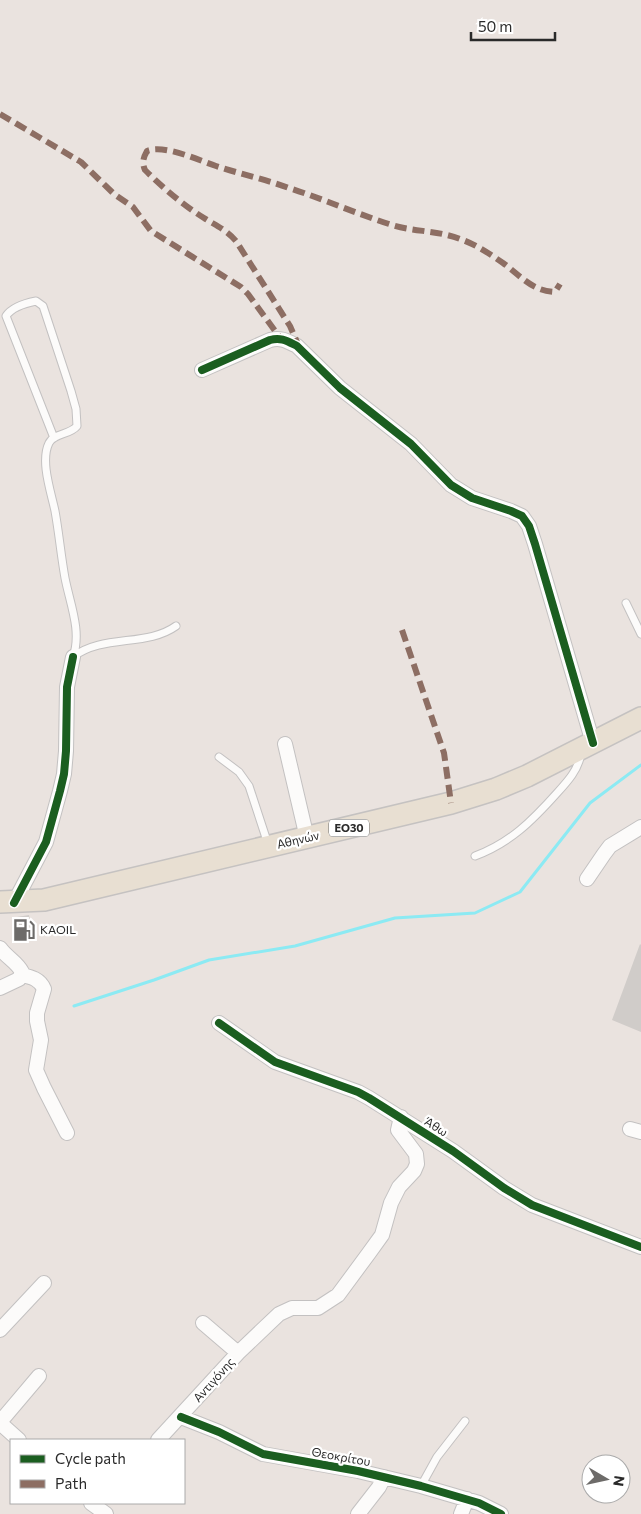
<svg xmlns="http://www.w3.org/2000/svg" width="641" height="1514" font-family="Commissioner,sans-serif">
<rect width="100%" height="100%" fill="#eae3df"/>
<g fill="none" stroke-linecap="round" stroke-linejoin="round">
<path stroke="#8ceaf3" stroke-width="3" d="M74,1006L154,980L209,960L295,946L395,918L475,913L520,892L590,803L641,765"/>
</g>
<path fill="#d0ccc9" d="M29,915L31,926L19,928L17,917Z
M640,944L641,945V1032L612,1020Z"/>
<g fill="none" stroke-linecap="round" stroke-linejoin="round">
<defs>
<path id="service" d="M54,438L6,316C12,307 26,303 36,301L43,306L71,391L76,409L77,426C70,435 54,433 49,443C40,461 51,492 55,511C59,533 61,556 65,578C70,604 82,631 73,657
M626,603L641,634
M73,657C103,634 147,647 176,626
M219,757L239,772L249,786L268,844
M475,856C510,843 532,821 557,793C568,781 578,770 581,754
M421,1486L437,1457L465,1421"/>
<path id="minor" d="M202,370L270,340C281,337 287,341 297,346L340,388L411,444L451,485L472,498L511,511L522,516L529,526L535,544L593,743
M285,744L307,838
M587,879L604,854L610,846L641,827
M14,903L46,842L60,791L64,774L66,751L67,687L73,657
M0,948C6,957 17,962 22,972L19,979L0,988
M22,975C31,977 40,979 44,989L37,1013V1021L41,1040L36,1070L44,1088L67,1133
M219,1023L275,1062L358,1092L369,1098L453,1151L504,1188L532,1205L641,1247
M630,1129L641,1132
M0,1330L44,1283
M238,1353L279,1314L292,1308H318L338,1295L369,1253L382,1235L391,1203L399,1187L414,1171L417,1164L416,1154L398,1130L401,1117
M181,1417L219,1432L263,1454L358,1471L421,1486L479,1503L501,1514
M0,1422L39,1376
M0,1423L19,1440
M158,1440L238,1353L203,1323
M91,1503L106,1514
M358,1514L379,1487L384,1477
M461,1514L467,1499"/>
<path id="primary" d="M0,902L44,900L451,803L496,789L527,776L641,718"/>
</defs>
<use href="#service" stroke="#c3c1c1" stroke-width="9"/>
<use href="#minor" stroke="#c3c1c1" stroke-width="16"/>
<use href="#primary" stroke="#c5c2c1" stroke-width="24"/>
<use href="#service" stroke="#fcfbfa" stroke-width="7"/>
<use href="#minor" stroke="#fcfbfa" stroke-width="14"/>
<use href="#primary" stroke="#e8dfd2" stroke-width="21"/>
<path stroke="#8d6e63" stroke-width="6" stroke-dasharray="12 6" stroke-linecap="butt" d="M0,114L81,162L114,194L133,207L151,231L241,287L248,294L281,339
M300,349L290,326L236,241C227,230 215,225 204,218C183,205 162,187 145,170C142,163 143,158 147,151C164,144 198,160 216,166C240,174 265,179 289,188C323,199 355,213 389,224C412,232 437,230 460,239C475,244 490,254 503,263C521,276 532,291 555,292L560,284
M402,630L444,753L451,803"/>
<defs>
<path id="cycleway" d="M202,370L270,340C281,337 287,341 297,346L340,388L411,444L451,485L472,498L511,511L522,516L529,526L535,544L593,743
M14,903L46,842L60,791L64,774L66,751L67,687L73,657
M219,1023L275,1062L358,1092L369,1098L453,1151L504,1188L532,1205L641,1247
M181,1417L219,1432L263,1454L358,1471L421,1486L479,1503L501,1514"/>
</defs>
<use href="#cycleway" stroke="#fff" stroke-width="11"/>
<use href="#cycleway" stroke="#1b5e20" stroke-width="8"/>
</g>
<defs>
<symbol id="fuel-bare" viewBox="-9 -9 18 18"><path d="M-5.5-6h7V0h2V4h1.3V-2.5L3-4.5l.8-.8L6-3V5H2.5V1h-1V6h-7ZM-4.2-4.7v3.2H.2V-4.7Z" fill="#6d6b69" stroke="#fff" stroke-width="2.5" paint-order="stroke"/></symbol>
</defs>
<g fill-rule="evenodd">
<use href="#fuel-bare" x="8" y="914" width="32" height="32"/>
</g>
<g text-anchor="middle" stroke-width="4.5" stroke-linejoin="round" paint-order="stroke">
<rect fill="#fff" stroke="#6a6a6a" stroke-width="1" x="329" y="819.5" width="40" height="17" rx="4"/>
<g font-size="11" font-weight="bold" fill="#2a2a2a">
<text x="349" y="832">ΕΟ30</text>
</g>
<g font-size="12" fill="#2a2a2a" stroke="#fff">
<text transform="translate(298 840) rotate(-13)" y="4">Αθηνών</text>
<text transform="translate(436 1127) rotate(33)" y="4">Άθω</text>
<text transform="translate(214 1380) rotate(-48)" y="4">Αντιγόνης</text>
<text transform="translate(341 1457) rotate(10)" y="4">Θεοκρίτου</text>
</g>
<g font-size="12" fill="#2a2a2a" stroke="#fff" text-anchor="start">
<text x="40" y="934">KAOIL</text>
</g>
</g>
<rect x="10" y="1439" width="175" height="65" fill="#ffffff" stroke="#aaaaaa"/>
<rect x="20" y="1455" width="25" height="8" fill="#1b5e20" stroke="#aaaaaa"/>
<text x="55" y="1464" font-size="15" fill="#2a2a2a">Cycle path</text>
<rect x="20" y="1480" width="25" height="8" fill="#8d6e63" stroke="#aaaaaa"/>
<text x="55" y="1489" font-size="15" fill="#2a2a2a">Path</text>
<g transform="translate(606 1479) rotate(99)"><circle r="24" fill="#ffffff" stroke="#aaaaaa"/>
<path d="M0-4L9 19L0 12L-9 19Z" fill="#6d6b69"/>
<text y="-8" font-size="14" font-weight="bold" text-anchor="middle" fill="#2a2a2a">N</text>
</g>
<path d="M471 32v8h84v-8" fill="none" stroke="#2a2a2a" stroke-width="2.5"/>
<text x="478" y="32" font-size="15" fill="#2a2a2a" stroke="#ffffff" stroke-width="4" paint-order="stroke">50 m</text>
</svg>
